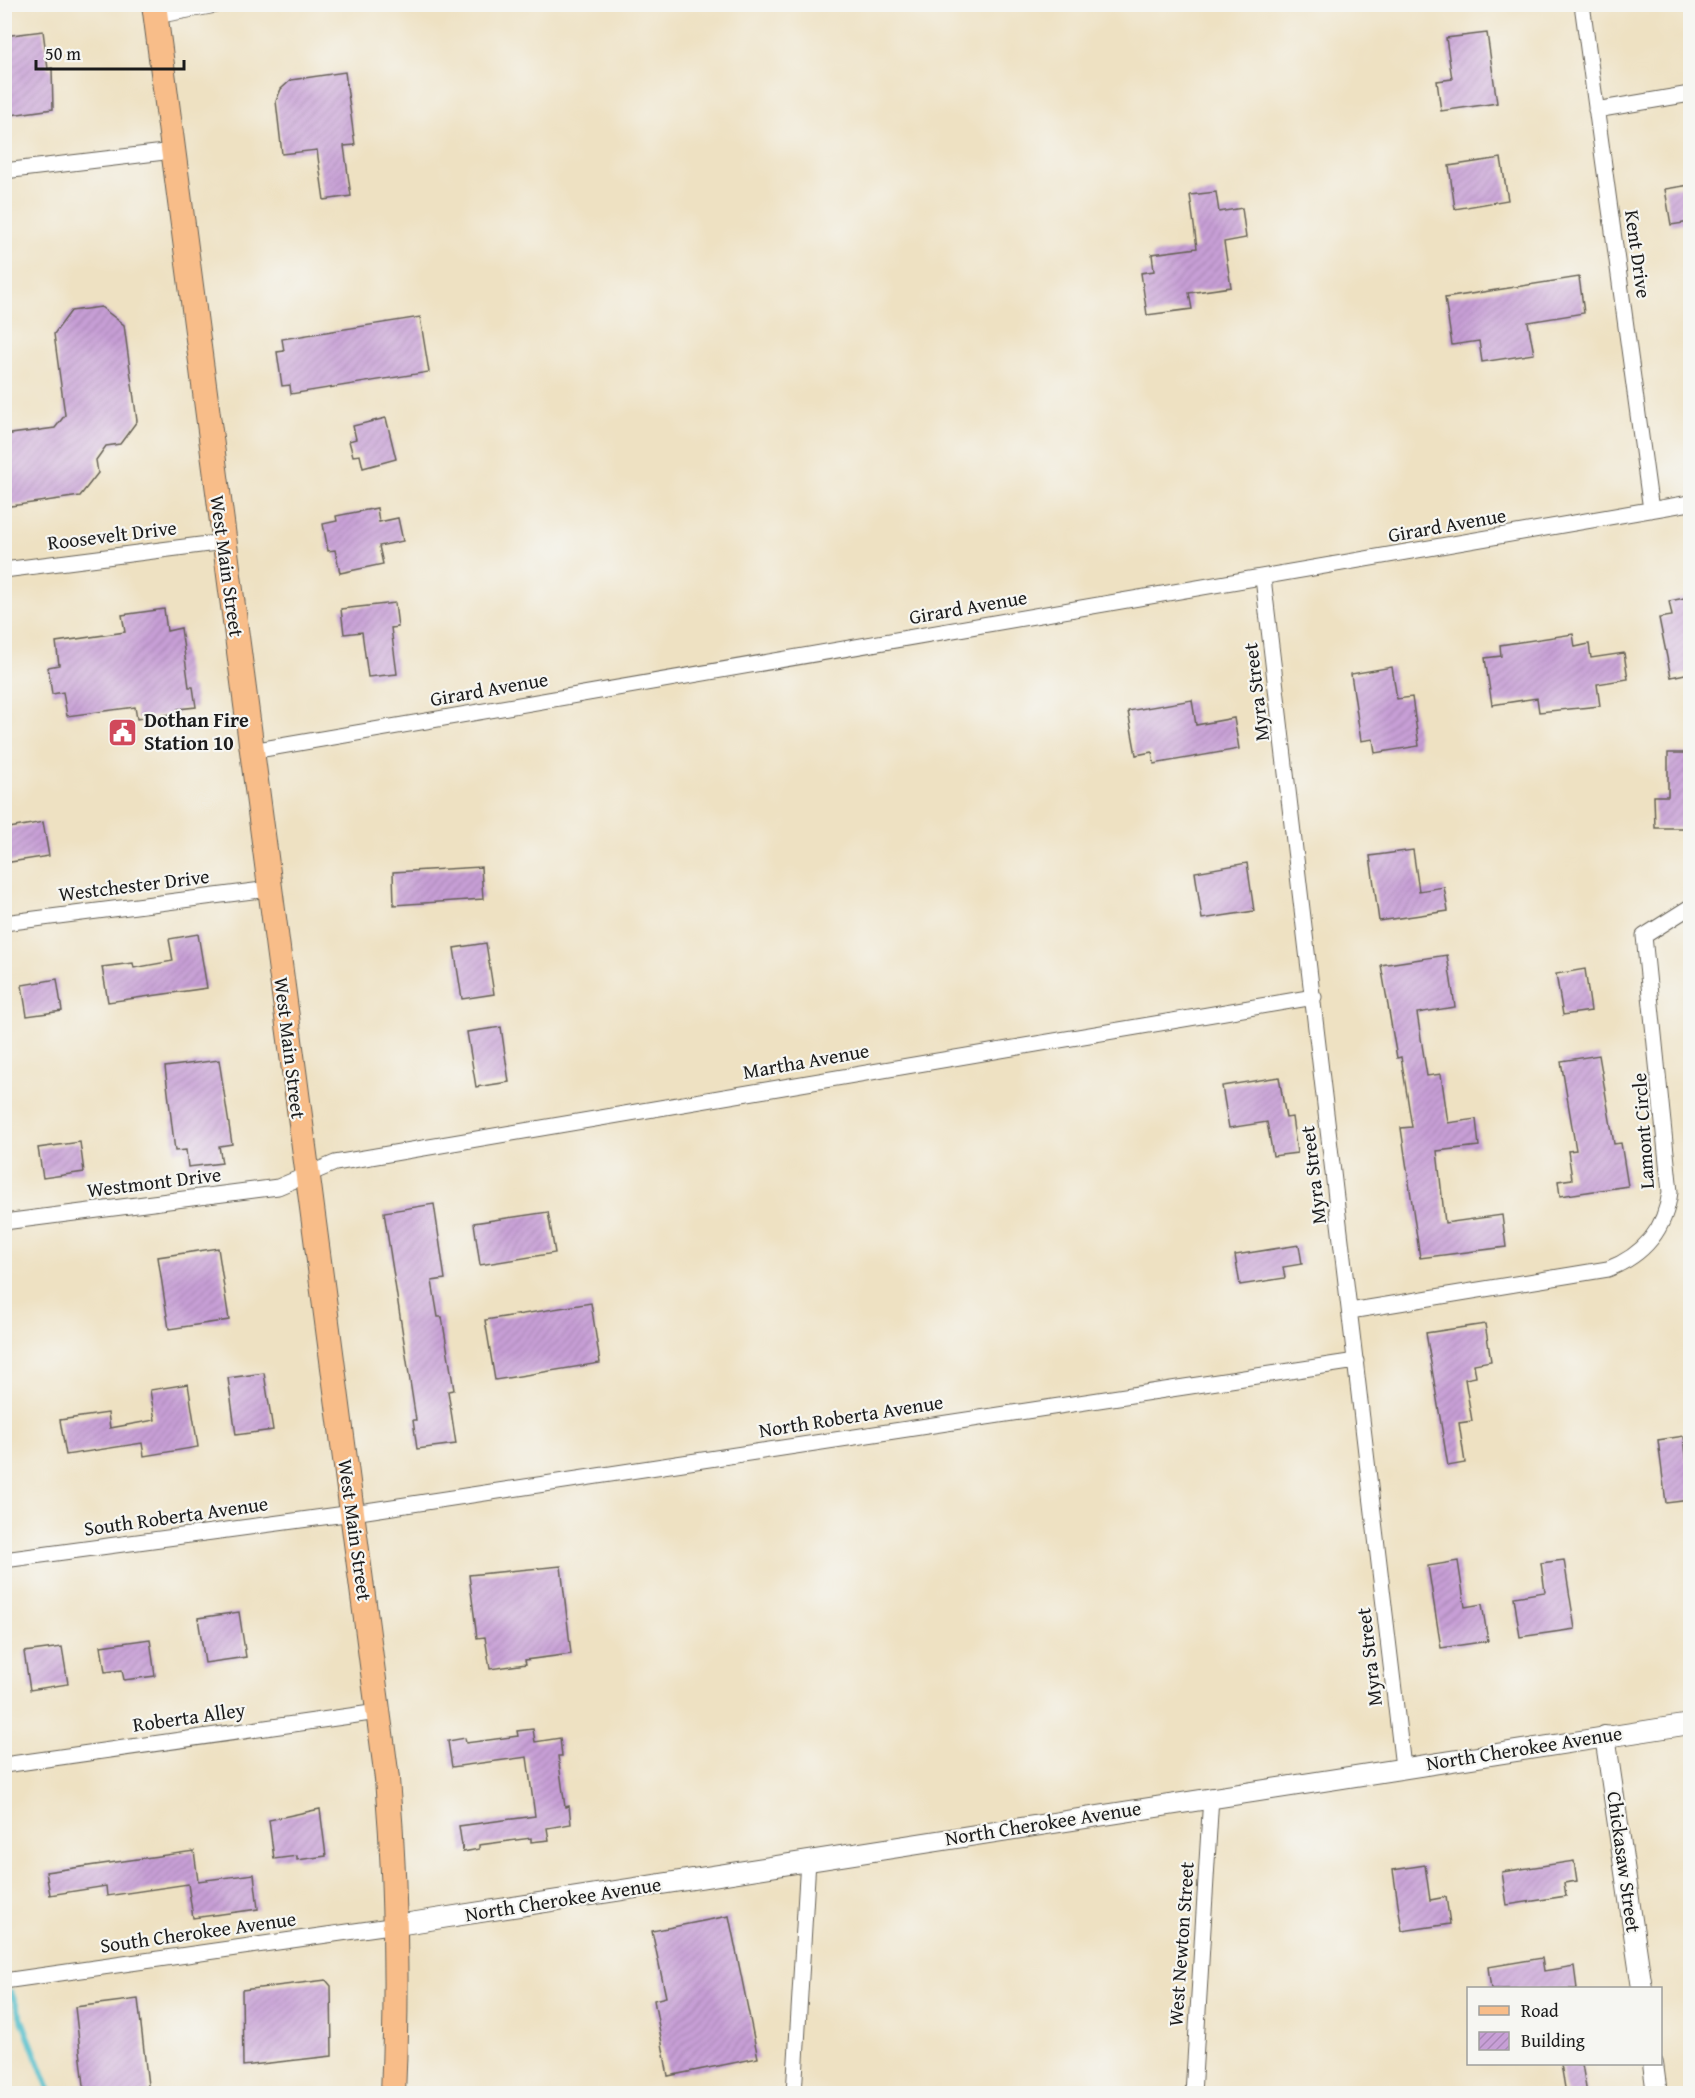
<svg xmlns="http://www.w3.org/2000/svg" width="1695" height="2098" font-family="'Gentium Book Plus',serif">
<defs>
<pattern id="building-hatch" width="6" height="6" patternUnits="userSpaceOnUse" patternTransform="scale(1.5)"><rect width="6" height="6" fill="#c79fd6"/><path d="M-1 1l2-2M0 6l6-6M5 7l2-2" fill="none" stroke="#aa88b7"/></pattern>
</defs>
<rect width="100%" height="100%" fill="#f6f6f2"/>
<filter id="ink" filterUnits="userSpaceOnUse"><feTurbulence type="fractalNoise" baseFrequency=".0167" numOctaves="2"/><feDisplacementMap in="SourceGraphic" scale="12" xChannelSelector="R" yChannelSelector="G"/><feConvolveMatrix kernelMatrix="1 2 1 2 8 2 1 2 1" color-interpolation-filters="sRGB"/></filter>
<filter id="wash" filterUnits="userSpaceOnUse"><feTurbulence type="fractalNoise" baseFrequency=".008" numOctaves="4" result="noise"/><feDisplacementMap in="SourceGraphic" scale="24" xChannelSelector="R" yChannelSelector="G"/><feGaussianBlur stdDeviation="1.35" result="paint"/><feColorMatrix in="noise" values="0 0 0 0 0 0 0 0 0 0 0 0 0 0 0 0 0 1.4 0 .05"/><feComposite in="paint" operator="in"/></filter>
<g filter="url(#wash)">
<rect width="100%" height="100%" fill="#eee1c2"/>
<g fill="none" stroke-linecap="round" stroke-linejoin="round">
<path stroke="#53bfcc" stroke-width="6" d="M11,1992L51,2094"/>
</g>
<g id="blocks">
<path fill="url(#building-hatch)" d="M43,31L48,69L52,68L53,109L4,116V36Z
M1487,33L1497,103L1441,111L1437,81L1452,79L1446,38Z
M345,72L355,145L344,146L351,196L324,200L317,150L282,154L276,101L281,89L291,80Z
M1501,158L1508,200L1455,209L1449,166Z
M1690,185V222L1671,225L1665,189Z
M1216,192L1219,212L1242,208L1246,238L1224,242L1231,287L1189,293L1192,309L1147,315L1141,273L1154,271L1152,254L1197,248L1190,195Z
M1579,277L1584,313L1528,322L1534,354L1482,362L1479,341L1452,345L1445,298Z
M101,307L124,325L137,421L120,444L106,446L96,460L98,473L80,496L11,506L4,501V435L55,428L65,415L54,334L71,311Z
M420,317L429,372L291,394L290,385L282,386L277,352L284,351L282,339Z
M386,418L396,459L363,468L360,455L353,456L349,441L356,439L353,426Z
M377,508L379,522L398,518L403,541L379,546L383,564L340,573L335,550L328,551L323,524L337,521L336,516Z
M1690,597V673L1671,677L1659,618L1672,616L1669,601Z
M395,603L398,627L391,628L397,674L368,677L362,632L344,634L341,609Z
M164,609L167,631L181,628L189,687H193L196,707L178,709L179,713L137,719L135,707L67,716L63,692L52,694L48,667L59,665L56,642L125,632L122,615Z
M1573,634L1575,647L1589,644L1591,658L1624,653L1628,679L1597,684L1600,706L1539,712L1537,698L1492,705L1485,658L1501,656L1500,645Z
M1392,667L1397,699L1412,697L1419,746L1375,753L1373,739L1361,741L1351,674Z
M1192,700L1196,725L1234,718L1239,749L1154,764L1152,752L1136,755L1128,711Z
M1668,753H1690V828H1655L1654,796H1668Z
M43,822L49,856L4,863V829Z
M1413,850L1419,891L1444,887L1448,911L1379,921L1370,856Z
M1247,863L1254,911L1202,919L1195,872Z
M481,867L483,899L394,905L393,872Z
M198,934L207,988L108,1002L102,967L133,963L134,968L173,961L169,939Z
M486,943L494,994L462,999L454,948Z
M1447,955L1455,1007L1417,1013L1427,1076L1441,1074L1448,1123L1476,1119L1479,1146L1437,1151L1445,1223L1502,1215L1506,1247L1420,1258L1401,1128L1412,1127L1401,1057L1397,1058L1381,965Z
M1585,969L1591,1011L1563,1015L1556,974Z
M57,979L62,1011L27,1016L22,985Z
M501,1027L509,1082L476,1087L467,1032Z
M1599,1055L1614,1144L1621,1143L1628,1186L1560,1196L1558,1181L1572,1179L1568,1151L1576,1150L1561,1061Z
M219,1060L232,1144L219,1146L222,1163L188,1167L186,1150L175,1151L165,1067Z
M1279,1077L1286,1118L1292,1117L1297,1153L1273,1156L1267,1122L1229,1128L1222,1086Z
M80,1142L84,1172L43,1178L38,1148Z
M434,1204L445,1279L432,1281L438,1317H442L454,1390L448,1391L456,1444L417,1449L413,1420H416L384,1212Z
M548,1212L555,1253L480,1265L474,1223Z
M1299,1245L1302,1264L1283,1267L1285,1278L1240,1285L1235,1255Z
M218,1248L229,1320L169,1329L158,1257Z
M591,1303L600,1363L495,1380L485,1320Z
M1485,1324L1491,1361L1474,1364L1476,1377L1465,1379L1472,1421L1459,1423L1465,1463L1448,1466L1426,1333Z
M264,1373L273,1430L236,1435L228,1378Z
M188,1384L198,1447L144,1456L142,1443L66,1455L60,1420L108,1413L110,1428L155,1420L150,1390Z
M1684,1436L1687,1464L1690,1463V1500L1666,1503L1658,1440Z
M1564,1560L1575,1629L1520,1637L1514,1597L1545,1592L1541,1563Z
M1458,1561L1465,1607L1482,1604L1488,1641L1441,1648L1428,1566Z
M561,1566L571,1654L525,1660L526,1664L490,1669L485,1637L477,1638L469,1575Z
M239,1612L246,1657L205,1663L198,1618Z
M150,1639L155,1676L124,1680L122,1670L105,1672L101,1646Z
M62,1647L68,1684L30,1690L24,1652Z
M533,1729L535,1742L560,1738L562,1756H558L565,1807L569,1806L571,1824L547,1828L549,1840L531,1842V1838L479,1845V1849L463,1852L459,1826L535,1816L527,1757L452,1767L448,1741L465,1738L466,1743L518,1736L517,1731Z
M320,1809L326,1856L297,1860V1856L274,1859L269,1820Z
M194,1851L198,1881L254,1874L258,1909L193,1918L188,1884L107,1896L106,1886L50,1895L46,1872Z
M1574,1861L1577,1881L1564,1883L1566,1896L1507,1905L1502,1872Z
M1425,1865L1430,1900L1446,1897L1450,1924L1402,1931L1393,1870Z
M729,1916L758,2058L668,2076L654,2000L666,1997L652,1931Z
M1542,1958L1544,1971L1574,1966L1577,1989H1491L1488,1967Z
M326,1980L331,1986L332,2056L243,2066L242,1990Z
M138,1999L149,2094H85L75,2007Z
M1561,2064H1582L1587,2094H1566Z"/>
</g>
</g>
<g filter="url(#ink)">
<use href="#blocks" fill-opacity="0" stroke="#666156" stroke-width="1.5"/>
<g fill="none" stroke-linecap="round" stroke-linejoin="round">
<defs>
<path id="minor" d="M1582,4L1651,510
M155,16L222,4
M1596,110L1690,94
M4,171L173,151
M4,570L224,542
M1263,578L1403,1767
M252,751L1690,503
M4,923L269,889
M4,1222L278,1187L335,1163L1314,997
M1350,1311L1608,1269C1644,1255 1665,1230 1670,1192L1644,936L1690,907
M4,1560L353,1513L1356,1361
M4,1765L378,1712
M4,1981L397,1925
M794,2094L808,1860
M1193,2094L1211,1796"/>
<path id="tertiary" d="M1605,1736L1642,1988
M397,1925L1690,1724
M1653,2064L1657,2094"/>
<path id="primary" d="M154,4L387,1779C396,1886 398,1986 393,2094"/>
</defs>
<use href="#minor" stroke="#666156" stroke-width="17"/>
<use href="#tertiary" stroke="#666156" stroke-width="22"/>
<use href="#primary" stroke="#666156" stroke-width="26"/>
<use href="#minor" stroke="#fff" stroke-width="15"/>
<use href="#tertiary" stroke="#fff" stroke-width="20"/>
<use href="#primary" stroke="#f8bd89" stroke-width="24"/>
</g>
</g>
<defs>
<symbol id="civic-square" viewBox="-11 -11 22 22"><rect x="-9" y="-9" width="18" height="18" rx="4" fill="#d1495b" stroke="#f6f6f2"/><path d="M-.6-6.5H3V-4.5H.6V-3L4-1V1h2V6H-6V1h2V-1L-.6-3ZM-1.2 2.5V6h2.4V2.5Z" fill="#fff"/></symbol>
</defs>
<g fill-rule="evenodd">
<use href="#civic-square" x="106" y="716" width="33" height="33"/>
</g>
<g text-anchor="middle" stroke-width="4.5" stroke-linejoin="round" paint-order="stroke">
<g font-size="20" fill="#1c1c1c" stroke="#f6f6f2">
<text transform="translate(1638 254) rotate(82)" y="7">Kent Drive</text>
<text transform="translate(1447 525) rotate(-10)" y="7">Girard Avenue</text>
<text transform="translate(112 535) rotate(-7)" y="7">Roosevelt Drive</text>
<text transform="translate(227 566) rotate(82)" y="7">West Main Street</text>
<text transform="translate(968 607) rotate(-10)" y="7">Girard Avenue</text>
<text transform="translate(489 689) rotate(-10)" y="7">Girard Avenue</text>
<text transform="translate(1256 692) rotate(-97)" y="7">Myra Street</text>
<text transform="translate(134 885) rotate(-7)" y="7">Westchester Drive</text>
<text transform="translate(290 1048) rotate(83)" y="7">West Main Street</text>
<text transform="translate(806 1061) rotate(-10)" y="7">Martha Avenue</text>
<text transform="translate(1643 1131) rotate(-94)" y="7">Lamont Circle</text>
<text transform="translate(1313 1175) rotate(-97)" y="7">Myra Street</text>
<text transform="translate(154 1182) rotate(-7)" y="7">Westmont Drive</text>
<text transform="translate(851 1416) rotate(-9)" y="7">North Roberta Avenue</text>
<text transform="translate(176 1516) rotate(-8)" y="7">South Roberta Avenue</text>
<text transform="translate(355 1530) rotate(82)" y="7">West Main Street</text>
<text transform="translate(1369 1657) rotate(-97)" y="7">Myra Street</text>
<text transform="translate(189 1717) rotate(-8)" y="7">Roberta Alley</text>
<text transform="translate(1524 1748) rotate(-9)" y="7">North Cherokee Avenue</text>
<text transform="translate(1043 1823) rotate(-9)" y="7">North Cherokee Avenue</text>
<text transform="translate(1624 1862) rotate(82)" y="7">Chickasaw Street</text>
<text transform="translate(563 1899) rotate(-9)" y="7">North Cherokee Avenue</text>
<text transform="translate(198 1932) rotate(-8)" y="7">South Cherokee Avenue</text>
<text transform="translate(1181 1944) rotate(-86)" y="7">West Newton Street</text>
</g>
<g font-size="20" font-weight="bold" fill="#1c1c1c" stroke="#f6f6f2" text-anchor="start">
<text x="144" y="727">Dothan Fire<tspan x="144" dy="23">Station 10</tspan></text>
</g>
</g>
<rect width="1695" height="2098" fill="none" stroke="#f6f6f2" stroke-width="24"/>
<rect x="1467" y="1987" width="195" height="78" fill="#f6f6f2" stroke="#9f9f9c" stroke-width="1.5"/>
<rect x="1479" y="2006" width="30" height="9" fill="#f8bd89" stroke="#9f9f9c" stroke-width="1.5"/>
<text x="1521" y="2017" font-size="18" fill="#1c1c1c">Road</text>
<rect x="1479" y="2032" width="30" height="18" fill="url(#building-hatch)" stroke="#9f9f9c" stroke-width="1.5"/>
<text x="1521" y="2047" font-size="18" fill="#1c1c1c">Building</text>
<path d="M36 60v9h148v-9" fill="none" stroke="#1c1c1c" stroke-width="3"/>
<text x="45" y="60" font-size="18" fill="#1c1c1c" stroke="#f6f6f2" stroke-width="4.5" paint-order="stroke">50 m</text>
</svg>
